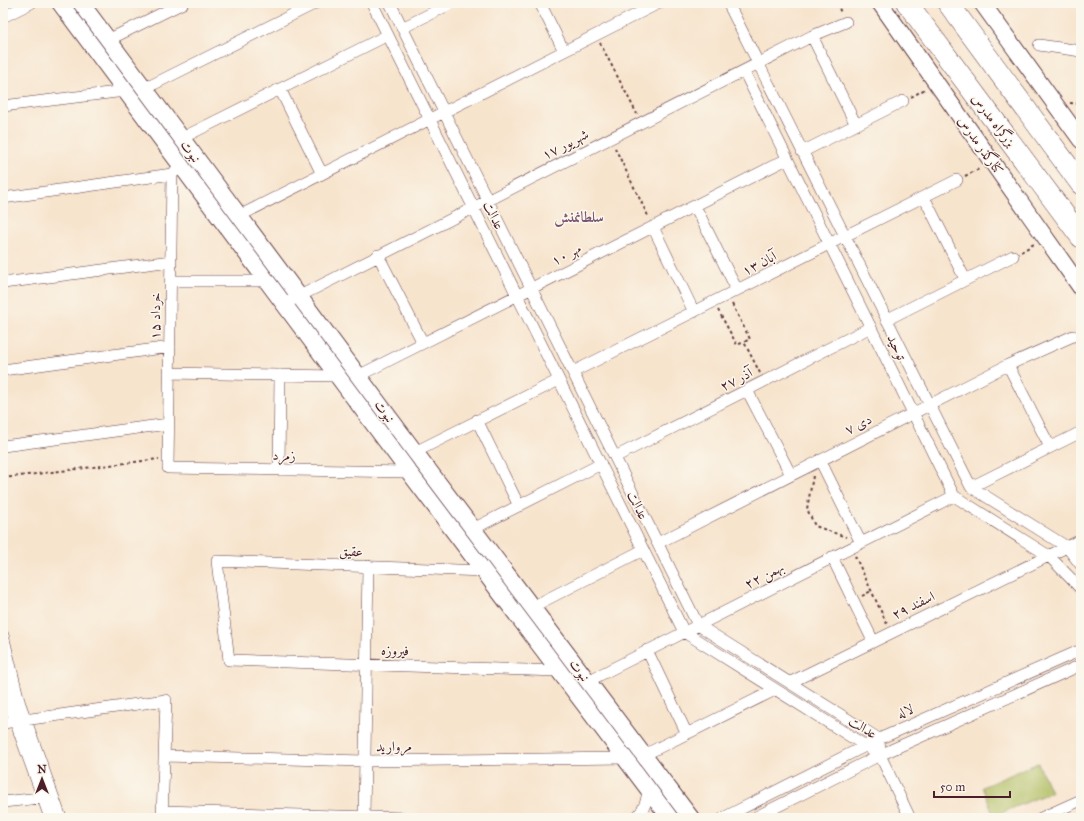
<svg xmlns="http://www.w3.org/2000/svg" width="1084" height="821" font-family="'IM FELL Great Primer',Amiri,serif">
<rect width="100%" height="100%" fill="#fbf7ec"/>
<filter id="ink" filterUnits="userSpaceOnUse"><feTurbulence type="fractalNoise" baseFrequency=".025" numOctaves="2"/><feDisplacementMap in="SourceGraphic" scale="8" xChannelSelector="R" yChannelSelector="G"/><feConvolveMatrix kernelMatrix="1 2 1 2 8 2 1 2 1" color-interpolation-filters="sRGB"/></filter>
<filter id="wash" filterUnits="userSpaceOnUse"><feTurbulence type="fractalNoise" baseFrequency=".012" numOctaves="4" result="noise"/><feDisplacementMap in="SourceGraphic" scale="16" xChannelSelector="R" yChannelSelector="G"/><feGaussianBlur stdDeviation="0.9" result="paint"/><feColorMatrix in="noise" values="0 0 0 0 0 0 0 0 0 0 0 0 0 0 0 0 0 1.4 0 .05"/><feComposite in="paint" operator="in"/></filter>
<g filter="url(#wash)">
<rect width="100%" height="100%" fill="#f7e4cd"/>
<path fill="#aebc5f" stroke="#7c6e45" d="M1038,763L1051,792L994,816L982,787Z"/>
</g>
<g filter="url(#ink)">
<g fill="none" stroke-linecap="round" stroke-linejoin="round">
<defs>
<path id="street" d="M372,3L684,632L880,755
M390,3L698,625L879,739L880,755L910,818
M540,3L564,51
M728,3L971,487L1067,547L1081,565
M3,17L31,3
M402,28L452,3
M812,36L856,125
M108,40L183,3
M1039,45L1081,51
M744,71L954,496L1049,556L1081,589
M144,89L316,3
M280,89L322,174
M3,106L125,91
M182,138L388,35
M802,152L903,101
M172,174L168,468L409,472
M924,197L965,279
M3,198L172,174L177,170
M695,206L737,290
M239,216L659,3
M653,227L694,312
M378,255L423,343
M171,281H267
M3,283L171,261
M284,304L812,36L846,22
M886,320L1013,256
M1008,365L1050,447
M3,370L170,347
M573,372L957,180
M169,373L338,376
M358,376L787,159
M747,390L791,475
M477,420L519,506
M3,446L168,424
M415,452L559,380
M615,457L871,327
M820,460L861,543
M279,470L280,375
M971,487L1081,432
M473,529L601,464
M658,543L1008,365L1073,336
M832,557L873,641
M484,571L217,561L229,660L559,671
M532,607L643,550
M3,635L19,701L61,818
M647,650L687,734
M3,679L9,704L50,818
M588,681L954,496
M791,682L1081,540
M3,723L166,700L162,818
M644,755L775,690
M164,756L365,761L625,758
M3,802L49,797
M162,811L407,818
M364,818L368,566
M636,818C645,809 647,800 648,789
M723,818L879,739L1081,650
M754,818L880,755L1081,665
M1041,818L1081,800"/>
<path id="secondary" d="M60,3L409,472L670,818
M81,3L415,452L691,818
M880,3L1081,288
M982,3L1081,140"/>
<path id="highway" d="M907,3L1081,237
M948,3L1081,184"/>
</defs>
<use href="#street" stroke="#643d43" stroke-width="12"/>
<use href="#secondary" stroke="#643d43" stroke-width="18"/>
<use href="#highway" stroke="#643d43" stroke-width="22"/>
<path stroke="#643d43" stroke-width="2" stroke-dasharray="3 3" stroke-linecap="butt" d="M837,3L841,13
M600,43L637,114
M911,97L925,89
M1070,103L1081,104
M615,148L649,218
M965,176L981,168
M1021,252L1034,244
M732,304L750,339L744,342L760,373
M718,310L737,345L744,342
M813,476L807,509L815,526L846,537
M3,478L159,459
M855,556L887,624
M862,596L871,591"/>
<use href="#street" stroke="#fff" stroke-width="11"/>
<use href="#secondary" stroke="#fff" stroke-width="16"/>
<use href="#highway" stroke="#fff" stroke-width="21"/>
</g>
</g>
<g text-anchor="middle" stroke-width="3" stroke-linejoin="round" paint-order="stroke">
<g font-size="14" fill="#4a1f2b" stroke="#fbf7ec">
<text transform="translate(994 120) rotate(53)" y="5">بزرگراه مدرس</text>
<text transform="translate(565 144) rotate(-27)" y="5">۱۷ شهریور</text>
<text transform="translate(981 145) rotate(55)" y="5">کنارگذر مدرس</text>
<text transform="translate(191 151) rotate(53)" y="5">نبوت</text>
<text transform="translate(494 215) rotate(64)" y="5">عدالت</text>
<text transform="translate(566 254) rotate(-27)" y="5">۱۰ مهر</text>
<text transform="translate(759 263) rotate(-27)" y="5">۱۳ آبان</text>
<text transform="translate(155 316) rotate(-89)" y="5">۱۵ خرداد</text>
<text transform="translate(897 347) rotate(64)" y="5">توحید</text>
<text transform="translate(736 379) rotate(-27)" y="5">۲۷ آذر</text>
<text transform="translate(385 411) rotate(53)" y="5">نبوت</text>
<text transform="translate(858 424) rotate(-27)" y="5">۷ دی</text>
<text transform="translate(284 455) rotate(1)" y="5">زمرد</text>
<text transform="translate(638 505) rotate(64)" y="5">عدالت</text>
<text transform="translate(351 551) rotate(2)" y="5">عقیق</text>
<text transform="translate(764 575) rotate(-27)" y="5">۲۲ بهمن</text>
<text transform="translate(913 605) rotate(-26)" y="5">۲۹ اسفند</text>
<text transform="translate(395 650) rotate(2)" y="5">فیروزه</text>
<text transform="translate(580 670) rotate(53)" y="5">نبوت</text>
<text transform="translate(905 711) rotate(-24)" y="5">لاله</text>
<text transform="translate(863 727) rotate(31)" y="5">عدالت</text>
<text transform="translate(394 746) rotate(-1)" y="5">مروارید</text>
</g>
<g font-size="15" font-weight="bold" fill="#7a5371" stroke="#fbf7ec">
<text x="579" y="222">سلطانمنش</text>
</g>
</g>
<rect width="1084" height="821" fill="none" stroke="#fbf7ec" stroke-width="16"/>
<g transform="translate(42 779)" stroke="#fbf7ec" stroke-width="3" paint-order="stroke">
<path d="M0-3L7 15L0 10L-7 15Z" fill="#4a1f2b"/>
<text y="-6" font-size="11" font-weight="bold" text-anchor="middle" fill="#4a1f2b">N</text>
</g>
<path d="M934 791v6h76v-6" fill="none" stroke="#4a1f2b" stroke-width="2"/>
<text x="940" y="791" font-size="12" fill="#4a1f2b" stroke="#fbf7ec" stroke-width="3" paint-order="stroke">50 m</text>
</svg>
